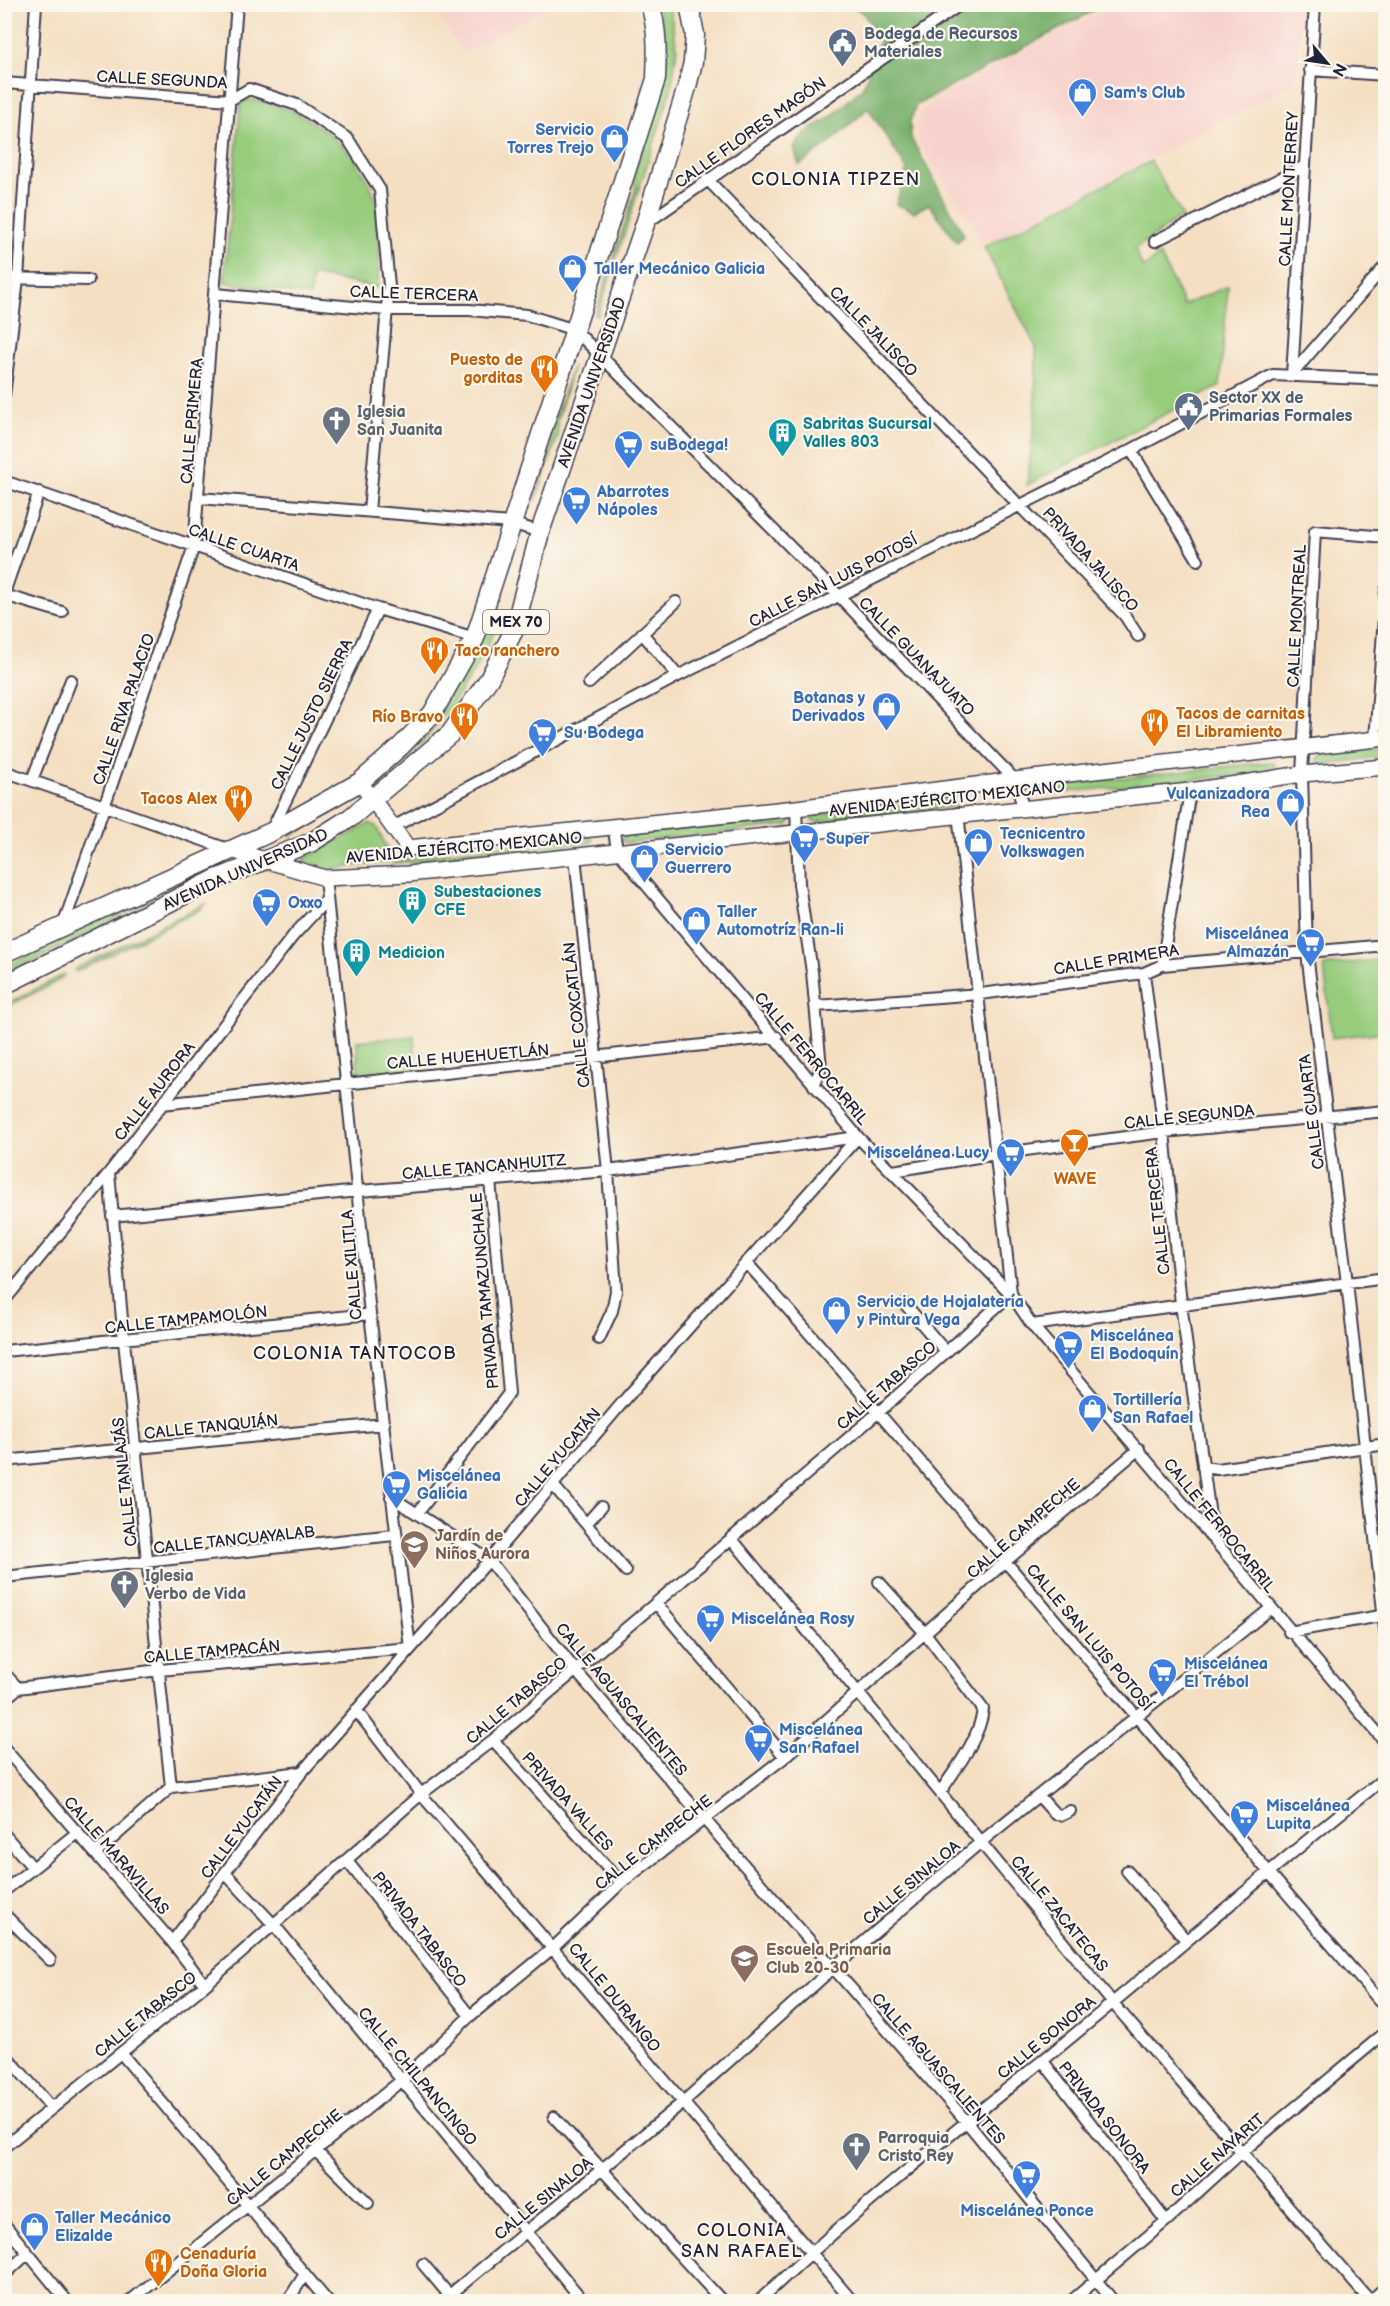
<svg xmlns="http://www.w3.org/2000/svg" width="1390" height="2306" font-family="'Balsamiq Sans',sans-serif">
<rect width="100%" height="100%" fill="#fbf7ec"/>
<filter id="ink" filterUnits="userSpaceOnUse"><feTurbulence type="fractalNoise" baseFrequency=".0167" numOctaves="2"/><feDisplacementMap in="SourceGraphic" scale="12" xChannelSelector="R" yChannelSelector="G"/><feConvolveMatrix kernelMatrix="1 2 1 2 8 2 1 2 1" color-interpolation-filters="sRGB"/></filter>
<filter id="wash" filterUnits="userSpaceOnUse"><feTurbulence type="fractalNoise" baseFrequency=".008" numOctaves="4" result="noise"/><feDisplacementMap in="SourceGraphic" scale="24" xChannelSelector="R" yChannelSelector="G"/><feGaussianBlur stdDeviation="1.35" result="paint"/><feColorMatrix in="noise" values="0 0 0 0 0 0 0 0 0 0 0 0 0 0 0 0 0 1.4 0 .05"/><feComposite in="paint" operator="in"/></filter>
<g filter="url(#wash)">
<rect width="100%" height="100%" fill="#f4dfc3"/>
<path fill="#f7d0cb" d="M433,5H553L463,54Z
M1112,5H1302L1295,83L991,241L981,237L919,144L917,125L922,111L941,96Z"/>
<path fill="#97cc7d" stroke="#5c775c" stroke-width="1.5" d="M657,5H669L677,49L671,90L598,315H595L635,191V170L663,85L667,48Z
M241,99C296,102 352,140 373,192C384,220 378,258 378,288L312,275L310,296L224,282Z
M1151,161L1182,216L1135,249L1143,268L1160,255L1184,305L1228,286L1220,386L1027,485L1035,417L1036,347L984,247Z
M573,366L557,421L558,436L535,502L551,447L550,431Z
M511,553L512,557L499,596L497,625L479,664L440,721L422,744L384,778L377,780L420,741L438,718Z
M1385,747V756L1320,765L1316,761L1320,755Z
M1271,762L1275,765L1271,772L1047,794L1040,791V789L1046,786Z
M356,796L357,799L291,836L289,834Z
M951,800L956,804L952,807L816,822L811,820L814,815Z
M787,818L792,819L788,825L625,843L622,839L625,835Z
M370,823L376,826L392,859L389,862L316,871L303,863L305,858Z
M588,836L593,840L589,843L436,861L390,863L435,854Z
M202,869L205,872L5,976V967Z
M207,903L200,910L76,972L75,969Z
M1385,959V1032L1332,1038L1324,966Z
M65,974L58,981L5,1008V1005Z
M414,1036L416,1070L358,1075L357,1041Z"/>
<path fill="#79b06c" stroke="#4e6954" stroke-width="1.5" d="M852,5H921L941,31L983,5H1104L916,105L910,122L911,138L964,235L957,242L929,204L914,212L896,204L907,169L868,108L829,144L799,165L794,148L805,133L831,117L863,87L880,40L864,14Z"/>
</g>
<g filter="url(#ink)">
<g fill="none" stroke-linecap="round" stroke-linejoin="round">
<defs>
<path id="minor" d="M1310,70L1386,75
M4,83L230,100L249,89L297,105L348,139L380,190L389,286L369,511
M707,179L1125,616L1138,636
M648,222L961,4
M1155,241L1305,166
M4,278L88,280
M216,294L386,310H469L527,315L575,330L837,594L1015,780L1023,807
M1292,374L1386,265
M1292,375L1315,4
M4,396L18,279L36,4
M1131,450L1198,560
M4,481L378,609L475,638
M199,498L511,523L540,532
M1386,537L1315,531L1302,774L1307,953L1347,1283L1386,1638
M4,593L39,492
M4,595L62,612
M642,633L678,676
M589,683L676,602
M1375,740L1386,590
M4,771L228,849
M32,780L71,680
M796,808L799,884L812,972L821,1067L814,1086
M958,813L1011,1293
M613,825L617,850L858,1137L1011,1294L1032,1325L1386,1743
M393,827L678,676L1131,450L1273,375L1386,380
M272,829L378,609
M575,856L608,1171L616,1291L612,1311L599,1339
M63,926L194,546L237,4
M1162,965L1190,791
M1144,973L1164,1132L1181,1304L1213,1538
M816,1006L980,994L1144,973L1162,965L1386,945
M162,1104L777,1037
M893,1171L996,1154L1164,1132L1386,1111
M109,1173L124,1341L171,1787
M112,1216L359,1191L608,1171L858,1137
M746,1262C964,1506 1170,1761 1386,2008
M4,1301L109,1173L293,936L327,899
M905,1304L946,1352
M1032,1325L1386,1278
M4,1351L370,1314
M4,1461L384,1424
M1203,1467L1218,1469L1386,1444
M553,1485L626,1571
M391,1497L489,1560L575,1670L966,2121L1114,2302
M417,1514L509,1393L490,1180
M586,1524L601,1507
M731,1538L1112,2002L1371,2302
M4,1577L394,1535
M879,1582L925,1633L983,1709C980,1738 957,1767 941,1791
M656,1603L785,1757
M1289,1632L1386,1615
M4,1673L18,1688
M18,1688L159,1670L410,1648L370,1314L325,878
M4,1700L18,1688
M356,1710L421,1794L853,2302
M493,1740L621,1883
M4,1748L172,1942L205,1985
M1039,1796L1055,1814L1062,1815L1070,1811
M4,1834L33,1868
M96,1853L171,1787L302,1772
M347,1861L470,2016
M1127,1871L1186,1940
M225,1873L275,1926L584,2302
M4,1891L78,1832
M4,1914L50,1960
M172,1942L302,1772L489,1560L628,1396L858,1137
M4,2053L52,2108
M121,2053L328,2302
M1042,2060L1166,2221
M554,2117L723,2302
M4,2147L205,1985L421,1794L493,1740L656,1603L880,1411L1011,1294
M316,2151L368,2203
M4,2224L68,2302
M423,2264L455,2302
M4,2275L28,2253
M129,2302L402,2080L470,2016L554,1947L621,1883L785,1757L1006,1561L1139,1449
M287,2302L305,2274
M441,2302L682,2103L832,1969L982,1841L1270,1609
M758,2302C848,2216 945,2139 1042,2061C1158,1967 1269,1869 1386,1777
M1070,2302L1166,2221L1243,2151L1386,2032
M1369,2302L1386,2287"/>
<path id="secondary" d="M360,782L408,848L796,808L1015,780L1386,738
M228,849L325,878L408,874L1190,791L1302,774L1386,767"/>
<path id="primary" d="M4,953L271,832L360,782L400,747L432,714L475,638L656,79C657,53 658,30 650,4
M4,985L214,880L312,842L350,818L450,734L489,679L514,630L540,532L645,224L687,87L693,62L695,35L689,4"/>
</defs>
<use href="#minor" stroke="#423e4f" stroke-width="14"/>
<use href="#secondary" stroke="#423e4f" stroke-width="18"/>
<use href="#primary" stroke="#423e4f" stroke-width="21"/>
<use href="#minor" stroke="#fff" stroke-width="10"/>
<use href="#secondary" stroke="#fff" stroke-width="15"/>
<use href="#primary" stroke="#fff" stroke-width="18"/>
</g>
</g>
<defs>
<symbol id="civic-pin" viewBox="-11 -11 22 30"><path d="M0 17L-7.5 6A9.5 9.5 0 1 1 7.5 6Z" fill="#5c6f8a" stroke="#fbf7ec"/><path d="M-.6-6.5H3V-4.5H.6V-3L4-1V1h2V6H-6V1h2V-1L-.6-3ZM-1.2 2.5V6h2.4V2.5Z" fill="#fff"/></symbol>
<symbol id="shop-pin" viewBox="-11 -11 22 30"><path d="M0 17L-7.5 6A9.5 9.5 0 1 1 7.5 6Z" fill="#3f7fe0" stroke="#fbf7ec"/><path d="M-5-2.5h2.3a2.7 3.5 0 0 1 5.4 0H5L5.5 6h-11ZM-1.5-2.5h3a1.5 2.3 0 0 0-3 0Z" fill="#fff"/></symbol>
<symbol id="restaurant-pin" viewBox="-11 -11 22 30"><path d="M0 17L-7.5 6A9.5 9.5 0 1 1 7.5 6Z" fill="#e8710a" stroke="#fbf7ec"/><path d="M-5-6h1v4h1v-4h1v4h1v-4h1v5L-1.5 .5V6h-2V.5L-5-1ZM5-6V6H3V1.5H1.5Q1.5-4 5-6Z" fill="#fff"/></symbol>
<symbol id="church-pin" viewBox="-11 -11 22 30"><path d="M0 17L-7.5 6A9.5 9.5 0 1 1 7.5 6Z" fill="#6b7280" stroke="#fbf7ec"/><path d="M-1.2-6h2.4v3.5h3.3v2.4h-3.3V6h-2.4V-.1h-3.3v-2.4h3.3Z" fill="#fff"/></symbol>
<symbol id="building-pin" viewBox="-11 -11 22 30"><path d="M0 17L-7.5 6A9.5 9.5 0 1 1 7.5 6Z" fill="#0f9aa8" stroke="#fbf7ec"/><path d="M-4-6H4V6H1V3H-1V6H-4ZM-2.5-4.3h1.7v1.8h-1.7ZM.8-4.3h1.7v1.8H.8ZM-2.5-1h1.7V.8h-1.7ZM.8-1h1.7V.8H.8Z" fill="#fff"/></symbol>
<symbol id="supermarket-pin" viewBox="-11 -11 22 30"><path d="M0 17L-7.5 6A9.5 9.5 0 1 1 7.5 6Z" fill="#3f7fe0" stroke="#fbf7ec"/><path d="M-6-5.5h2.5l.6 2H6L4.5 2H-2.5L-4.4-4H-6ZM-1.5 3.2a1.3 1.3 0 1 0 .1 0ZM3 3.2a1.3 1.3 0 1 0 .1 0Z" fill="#fff"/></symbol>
<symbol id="bar-pin" viewBox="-11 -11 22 30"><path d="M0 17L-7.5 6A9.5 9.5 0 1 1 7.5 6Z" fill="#e8710a" stroke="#fbf7ec"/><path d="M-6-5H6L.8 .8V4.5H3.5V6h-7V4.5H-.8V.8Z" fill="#fff"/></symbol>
<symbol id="school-pin" viewBox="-11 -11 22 30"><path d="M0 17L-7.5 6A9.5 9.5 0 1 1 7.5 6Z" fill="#8d6e63" stroke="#fbf7ec"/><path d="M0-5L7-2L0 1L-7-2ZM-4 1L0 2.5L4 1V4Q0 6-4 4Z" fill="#fff"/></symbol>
</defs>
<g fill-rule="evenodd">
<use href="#civic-pin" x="826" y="26" width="33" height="45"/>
<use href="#shop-pin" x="1066" y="76" width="33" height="45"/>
<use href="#shop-pin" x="598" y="122" width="33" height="45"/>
<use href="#shop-pin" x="556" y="252" width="33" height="45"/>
<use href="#restaurant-pin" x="528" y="352" width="33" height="45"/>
<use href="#civic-pin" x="1172" y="390" width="33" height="45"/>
<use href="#church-pin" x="320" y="404" width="33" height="45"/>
<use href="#building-pin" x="766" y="416" width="33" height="45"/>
<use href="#supermarket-pin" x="612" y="428" width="33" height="45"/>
<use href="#supermarket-pin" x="560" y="484" width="33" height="45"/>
<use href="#restaurant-pin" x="418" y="634" width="33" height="45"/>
<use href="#shop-pin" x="870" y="690" width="33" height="45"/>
<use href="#restaurant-pin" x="448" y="700" width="33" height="45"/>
<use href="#restaurant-pin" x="1138" y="706" width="33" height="45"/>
<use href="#supermarket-pin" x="526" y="716" width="33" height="45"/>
<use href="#restaurant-pin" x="222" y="782" width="33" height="45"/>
<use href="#shop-pin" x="1274" y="786" width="33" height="45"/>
<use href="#supermarket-pin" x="788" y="822" width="33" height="45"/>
<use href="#shop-pin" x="962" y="826" width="33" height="45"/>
<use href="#shop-pin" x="628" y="842" width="33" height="45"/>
<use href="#building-pin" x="396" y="884" width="33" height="45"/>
<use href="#supermarket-pin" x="250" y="886" width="33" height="45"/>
<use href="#shop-pin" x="680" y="904" width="33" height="45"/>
<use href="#supermarket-pin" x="1294" y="926" width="33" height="45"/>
<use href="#building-pin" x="340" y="936" width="33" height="45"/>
<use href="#bar-pin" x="1058" y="1126" width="33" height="45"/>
<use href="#supermarket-pin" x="994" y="1136" width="33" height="45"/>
<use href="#shop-pin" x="820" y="1294" width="33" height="45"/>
<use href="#supermarket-pin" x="1052" y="1328" width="33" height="45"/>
<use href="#shop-pin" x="1076" y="1392" width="33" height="45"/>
<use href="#supermarket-pin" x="380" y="1468" width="33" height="45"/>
<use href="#school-pin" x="398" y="1528" width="33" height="45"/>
<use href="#church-pin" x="108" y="1568" width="33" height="45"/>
<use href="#supermarket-pin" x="694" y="1602" width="33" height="45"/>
<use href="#supermarket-pin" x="1146" y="1656" width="33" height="45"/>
<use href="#supermarket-pin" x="742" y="1722" width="33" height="45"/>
<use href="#supermarket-pin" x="1228" y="1798" width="33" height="45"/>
<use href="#school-pin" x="728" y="1942" width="33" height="45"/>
<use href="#church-pin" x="840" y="2130" width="33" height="45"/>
<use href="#supermarket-pin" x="1010" y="2158" width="33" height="45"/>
<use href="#shop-pin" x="18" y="2210" width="33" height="45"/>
<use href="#restaurant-pin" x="142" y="2246" width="33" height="45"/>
</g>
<g text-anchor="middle" stroke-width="4.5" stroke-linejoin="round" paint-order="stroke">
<rect fill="#fbf7ec" stroke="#636270" stroke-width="1.5" x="483" y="610" width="66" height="24" rx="4.5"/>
<g font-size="15" font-weight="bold" fill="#22223b">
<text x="516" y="627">MEX 70</text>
</g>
<g font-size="16" font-weight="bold" fill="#4e5e75" stroke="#fbf7ec" text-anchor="start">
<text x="864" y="39">Bodega de Recursos<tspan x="864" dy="18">Materiales</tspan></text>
<text x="1209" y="403">Sector XX de<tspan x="1209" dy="18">Primarias Formales</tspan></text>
</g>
<g font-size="16" fill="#22223b" stroke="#fbf7ec">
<text transform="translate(162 79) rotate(3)" y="6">CALLE SEGUNDA</text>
<text transform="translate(750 132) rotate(-35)" y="6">CALLE FLORES MAGÓN</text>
<text transform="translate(1288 189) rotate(-87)" y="6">CALLE MONTERREY</text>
<text transform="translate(414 293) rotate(2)" y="6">CALLE TERCERA</text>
<text transform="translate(874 331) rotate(46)" y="6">CALLE JALISCO</text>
<text transform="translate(591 382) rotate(-71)" y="6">AVENIDA UNIVERSIDAD</text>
<text transform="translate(191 421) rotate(-85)" y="6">CALLE PRIMERA</text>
<text transform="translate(244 547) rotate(19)" y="6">CALLE CUARTA</text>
<text transform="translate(1091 559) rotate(48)" y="6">PRIVADA JALISCO</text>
<text transform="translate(833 580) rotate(-27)" y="6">CALLE SAN LUIS POTOSÍ</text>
<text transform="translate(1296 616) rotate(-87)" y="6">CALLE MONTREAL</text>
<text transform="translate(917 656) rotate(46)" y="6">CALLE GUANAJUATO</text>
<text transform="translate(123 709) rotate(-71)" y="6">CALLE RIVA PALACIO</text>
<text transform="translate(311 714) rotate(-64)" y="6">CALLE JUSTO SIERRA</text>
<text transform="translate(947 798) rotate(-6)" y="6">AVENIDA EJÉRCITO MEXICANO</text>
<text transform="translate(464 847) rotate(-5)" y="6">AVENIDA EJÉRCITO MEXICANO</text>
<text transform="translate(245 869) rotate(-24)" y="6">AVENIDA UNIVERSIDAD</text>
<text transform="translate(1116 959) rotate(-9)" y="6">CALLE PRIMERA</text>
<text transform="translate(576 1015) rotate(-96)" y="6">CALLE COXCATLÁN</text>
<text transform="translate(468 1056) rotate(-5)" y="6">CALLE HUEHUETLÁN</text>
<text transform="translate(812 1058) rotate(50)" y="6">CALLE FERROCARRIL</text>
<text transform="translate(154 1091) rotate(-52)" y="6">CALLE AURORA</text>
<text transform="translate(1311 1112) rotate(-97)" y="6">CALLE CUARTA</text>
<text transform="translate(1189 1116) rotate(-6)" y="6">CALLE SEGUNDA</text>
<text transform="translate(484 1166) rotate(-5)" y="6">CALLE TANCANHUITZ</text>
<text transform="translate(1157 1211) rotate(-96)" y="6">CALLE TERCERA</text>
<text transform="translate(351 1265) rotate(-95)" y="6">CALLE XILITLA</text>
<text transform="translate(484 1291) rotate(-95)" y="6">PRIVADA TAMAZUNCHALE</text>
<text transform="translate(186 1319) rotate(-6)" y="6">CALLE TAMPAMOLÓN</text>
<text transform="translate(886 1385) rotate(-41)" y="6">CALLE TABASCO</text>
<text transform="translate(211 1426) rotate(-6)" y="6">CALLE TANQUIÁN</text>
<text transform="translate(557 1457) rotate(-50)" y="6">CALLE YUCATÁN</text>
<text transform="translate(124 1482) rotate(-96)" y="6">CALLE TANLAJÁS</text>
<text transform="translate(1220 1525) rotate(51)" y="6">CALLE FERROCARRIL</text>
<text transform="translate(1023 1528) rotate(-41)" y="6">CALLE CAMPECHE</text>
<text transform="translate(234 1539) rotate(-6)" y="6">CALLE TANCUAYALAB</text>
<text transform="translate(1090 1637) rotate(50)" y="6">CALLE SAN LUIS POTOSÍ</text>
<text transform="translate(212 1651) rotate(-5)" y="6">CALLE TAMPACÁN</text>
<text transform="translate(622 1699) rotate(50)" y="6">CALLE AGUASCALIENTES</text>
<text transform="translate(516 1700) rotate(-40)" y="6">CALLE TABASCO</text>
<text transform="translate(568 1801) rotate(48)" y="6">PRIVADA VALLES</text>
<text transform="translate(241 1827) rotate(-53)" y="6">CALLE YUCATÁN</text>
<text transform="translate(653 1842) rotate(-38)" y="6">CALLE CAMPECHE</text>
<text transform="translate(117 1855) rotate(49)" y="6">CALLE MARAVILLAS</text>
<text transform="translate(911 1882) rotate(-40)" y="6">CALLE SINALOA</text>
<text transform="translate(1060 1913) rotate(51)" y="6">CALLE ZACATECAS</text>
<text transform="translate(420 1929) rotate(52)" y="6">PRIVADA TABASCO</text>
<text transform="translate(615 1997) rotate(51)" y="6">CALLE DURANGO</text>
<text transform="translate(145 2014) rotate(-39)" y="6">CALLE TABASCO</text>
<text transform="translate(1046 2037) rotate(-39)" y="6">CALLE SONORA</text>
<text transform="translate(939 2068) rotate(49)" y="6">CALLE AGUASCALIENTES</text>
<text transform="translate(418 2076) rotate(50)" y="6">CALLE CHILPANCINGO</text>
<text transform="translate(1105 2117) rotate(52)" y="6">PRIVADA SONORA</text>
<text transform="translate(1217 2155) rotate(-41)" y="6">CALLE NAYARIT</text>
<text transform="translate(284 2157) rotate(-39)" y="6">CALLE CAMPECHE</text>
<text transform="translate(543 2198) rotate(-39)" y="6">CALLE SINALOA</text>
</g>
<g font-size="16" font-weight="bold" fill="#366cbe" stroke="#fbf7ec" text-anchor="start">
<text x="1104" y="98">Sam's Club</text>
<text x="594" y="135" text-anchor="end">Servicio<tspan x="594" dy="18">Torres Trejo</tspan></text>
<text x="594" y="274">Taller Mecánico Galicia</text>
<text x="650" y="450">suBodega!</text>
<text x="597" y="497">Abarrotes<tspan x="597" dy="18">Nápoles</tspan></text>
<text x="865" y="703" text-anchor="end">Botanas y<tspan x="865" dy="18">Derivados</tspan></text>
<text x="564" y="738">Su Bodega</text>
<text x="1270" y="799" text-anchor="end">Vulcanizadora<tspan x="1270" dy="18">Rea</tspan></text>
<text x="1000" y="839">Tecnicentro<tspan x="1000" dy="18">Volkswagen</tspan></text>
<text x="826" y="844">Super</text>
<text x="665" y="855">Servicio<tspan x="665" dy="18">Guerrero</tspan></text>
<text x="288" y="908">Oxxo</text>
<text x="717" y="917">Taller<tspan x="717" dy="18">Automotríz Ran-li</tspan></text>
<text x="1289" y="939" text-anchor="end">Miscelánea<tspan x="1289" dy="18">Almazán</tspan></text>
<text x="989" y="1158" text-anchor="end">Miscelánea Lucy</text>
<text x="857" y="1307">Servicio de Hojalatería<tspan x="857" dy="18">y Pintura Vega</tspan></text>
<text x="1090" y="1341">Miscelánea<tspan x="1090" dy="18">El Bodoquín</tspan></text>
<text x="1113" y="1405">Tortillería<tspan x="1113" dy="18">San Rafael</tspan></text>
<text x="417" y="1481">Miscelánea<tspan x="417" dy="18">Galicia</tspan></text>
<text x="731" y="1624">Miscelánea Rosy</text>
<text x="1184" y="1669">Miscelánea<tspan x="1184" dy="18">El Trébol</tspan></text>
<text x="779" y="1735">Miscelánea<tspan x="779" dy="18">San Rafael</tspan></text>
<text x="1266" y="1811">Miscelánea<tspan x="1266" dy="18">Lupita</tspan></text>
<text x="1027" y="2216" text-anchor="middle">Miscelánea Ponce</text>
<text x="55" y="2223">Taller Mecánico<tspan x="55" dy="18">Elizalde</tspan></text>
</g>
<g font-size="16" font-weight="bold" fill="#c56008" stroke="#fbf7ec" text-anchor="end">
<text x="523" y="365">Puesto de<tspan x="523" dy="18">gorditas</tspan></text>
<text x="455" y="656" text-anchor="start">Taco ranchero</text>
<text x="1176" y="719" text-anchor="start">Tacos de carnitas<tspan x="1176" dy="18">El Libramiento</tspan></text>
<text x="443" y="722">Río Bravo</text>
<text x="217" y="804">Tacos Alex</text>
<text x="1075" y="1184" text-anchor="middle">WAVE</text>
<text x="180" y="2259" text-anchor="start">Cenaduría<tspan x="180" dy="18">Doña Gloria</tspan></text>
</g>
<g font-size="16" font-weight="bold" fill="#5b616d" stroke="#fbf7ec" text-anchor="start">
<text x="357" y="417">Iglesia<tspan x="357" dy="18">San Juanita</tspan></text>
<text x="145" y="1581">Iglesia<tspan x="145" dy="18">Verbo de Vida</tspan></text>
<text x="878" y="2143">Parroquia<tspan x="878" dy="18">Cristo Rey</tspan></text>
</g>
<g font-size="16" font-weight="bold" fill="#0d838f" stroke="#fbf7ec" text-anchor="start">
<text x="803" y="429">Sabritas Sucursal<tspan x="803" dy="18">Valles 803</tspan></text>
<text x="434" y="897">Subestaciones<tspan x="434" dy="18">CFE</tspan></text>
<text x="378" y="958">Medicion</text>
</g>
<g font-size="16" font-weight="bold" fill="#785e54" stroke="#fbf7ec" text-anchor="start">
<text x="435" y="1541">Jardín de<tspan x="435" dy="18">Niños Aurora</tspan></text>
<text x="766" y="1955">Escuela Primaria<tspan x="766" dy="18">Club 20-30</tspan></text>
</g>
<g font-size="18" letter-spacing="1.5" fill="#22223b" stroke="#fbf7ec">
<text x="836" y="185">COLONIA TIPZEN</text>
<text x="355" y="1359">COLONIA TANTOCOB</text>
<text x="742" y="2236">COLONIA<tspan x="742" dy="21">SAN RAFAEL</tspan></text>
</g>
</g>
<rect width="1390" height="2306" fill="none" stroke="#fbf7ec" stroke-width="24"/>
<g transform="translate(1327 63) rotate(119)" stroke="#fbf7ec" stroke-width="4.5" paint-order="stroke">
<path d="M0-4.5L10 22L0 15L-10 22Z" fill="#22223b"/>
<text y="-9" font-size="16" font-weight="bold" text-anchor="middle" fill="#22223b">N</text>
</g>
</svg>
